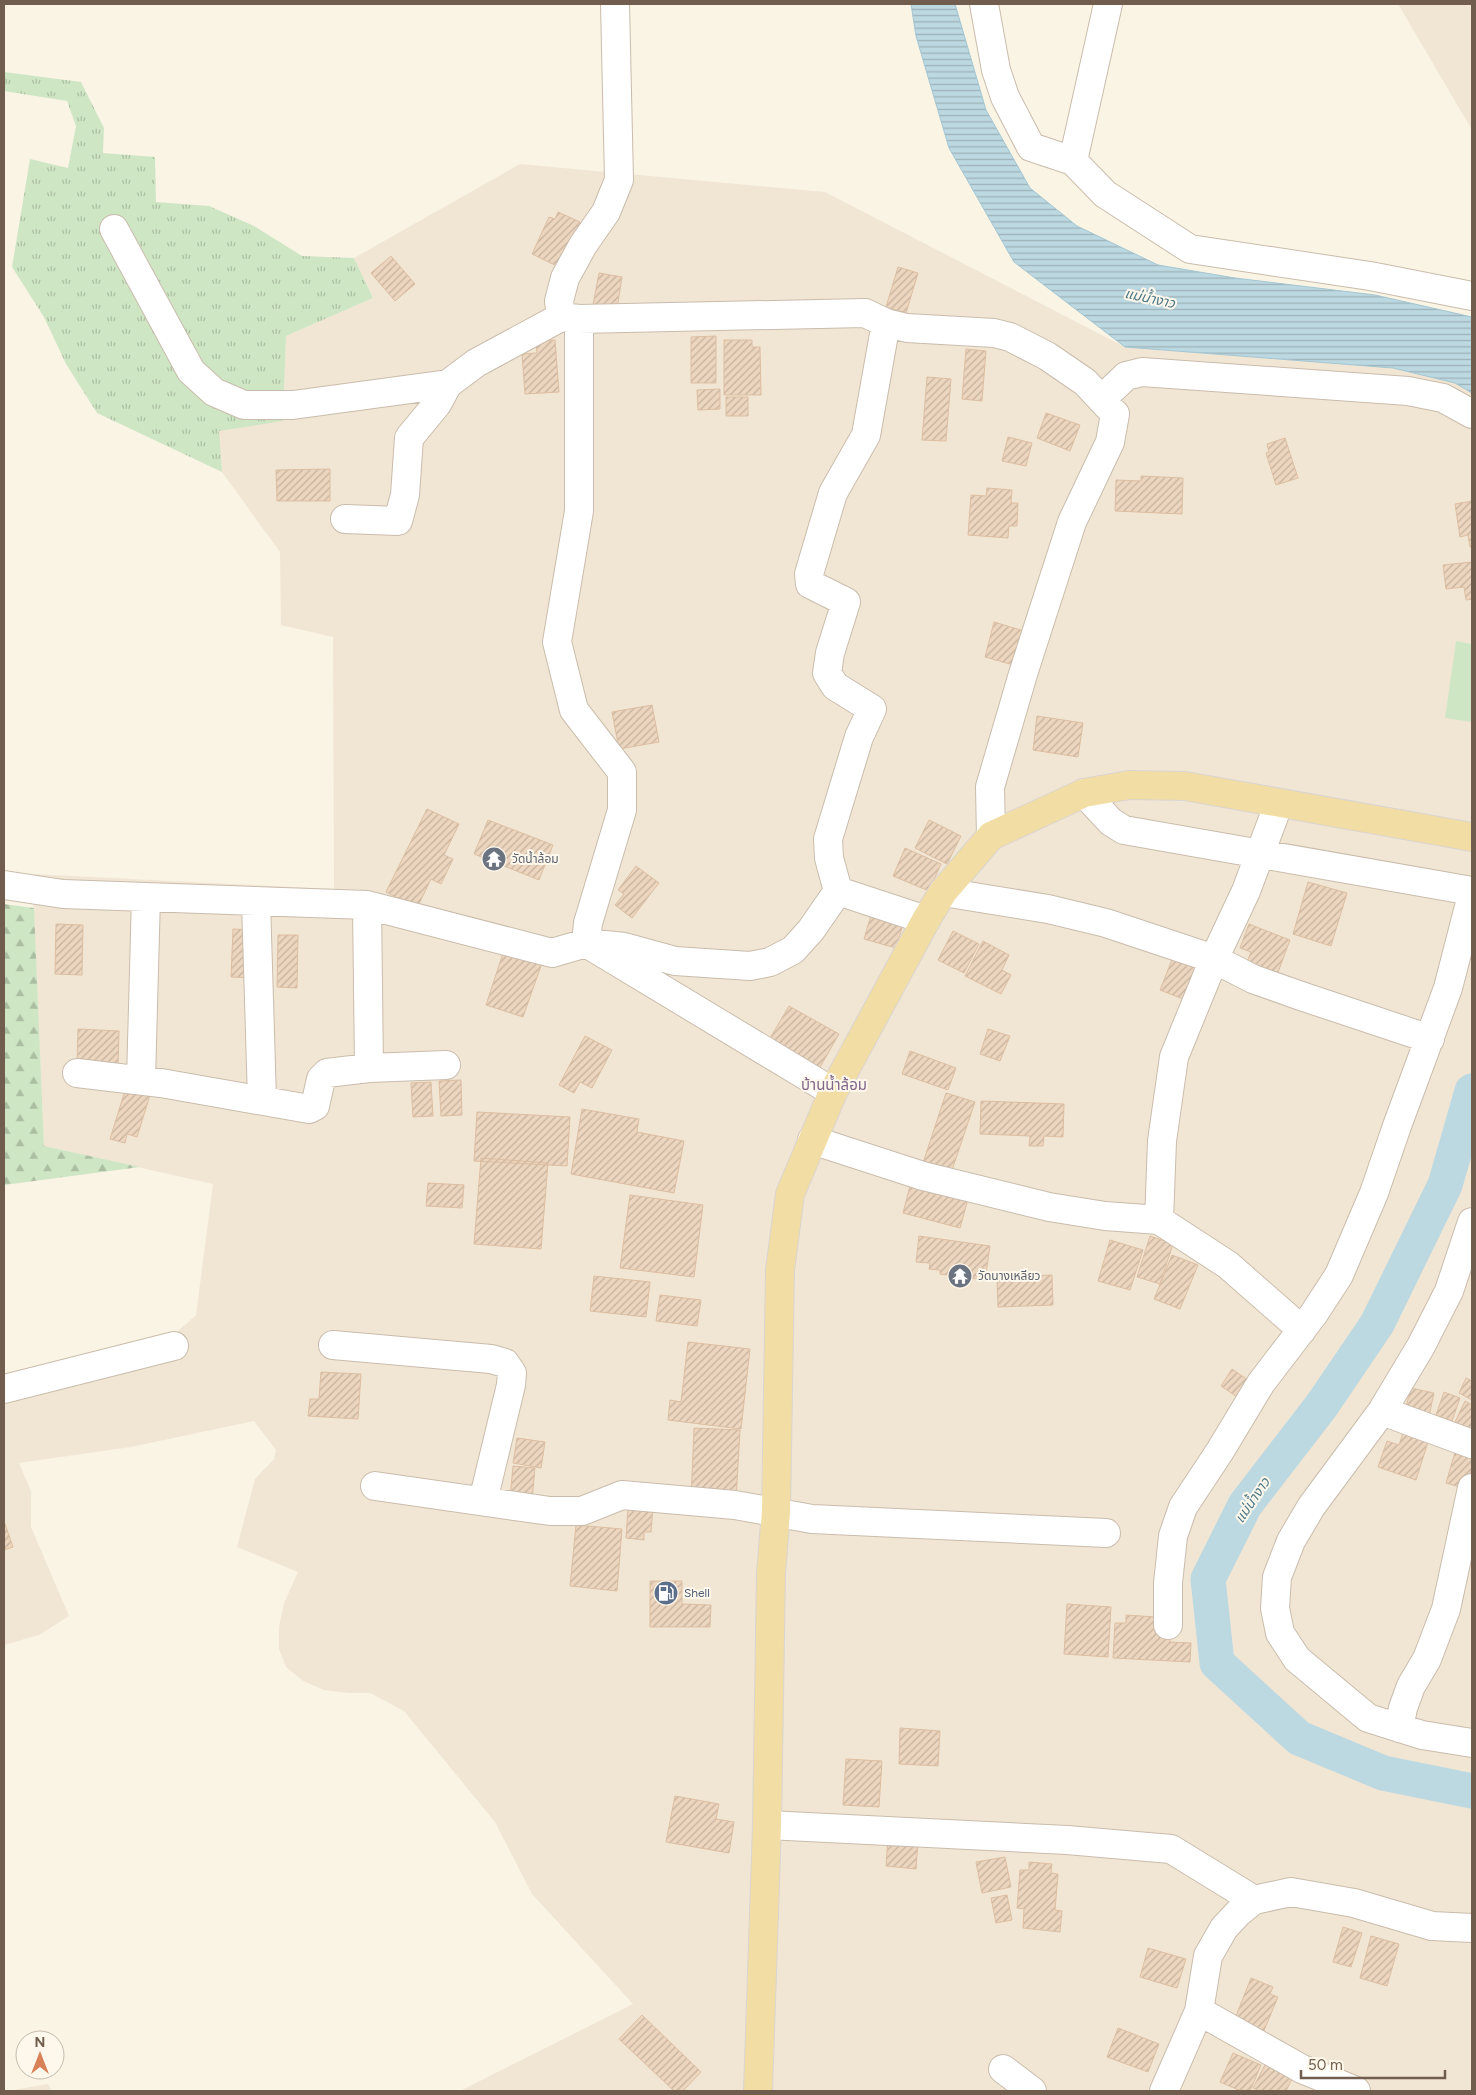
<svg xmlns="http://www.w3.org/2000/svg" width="1476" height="2095" font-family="Figtree,'Noto Sans Thai',sans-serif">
<defs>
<pattern id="grass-tufts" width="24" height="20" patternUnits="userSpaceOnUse" patternTransform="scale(1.25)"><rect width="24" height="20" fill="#cfe6c5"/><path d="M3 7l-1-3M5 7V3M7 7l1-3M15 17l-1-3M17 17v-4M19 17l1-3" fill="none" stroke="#acbea2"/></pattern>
<pattern id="forest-firs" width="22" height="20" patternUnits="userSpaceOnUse" patternTransform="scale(1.25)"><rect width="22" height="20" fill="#cfe6c5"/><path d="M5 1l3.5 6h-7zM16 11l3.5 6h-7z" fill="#acbea2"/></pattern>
<pattern id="water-rules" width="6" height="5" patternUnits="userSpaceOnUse" patternTransform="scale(1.25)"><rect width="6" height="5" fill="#bcd8e1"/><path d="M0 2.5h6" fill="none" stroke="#9db2b9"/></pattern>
<pattern id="building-hatch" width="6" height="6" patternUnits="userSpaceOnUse" patternTransform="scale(1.25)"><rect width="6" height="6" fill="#edd6bf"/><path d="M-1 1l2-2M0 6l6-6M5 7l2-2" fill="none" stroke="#c4b19d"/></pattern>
</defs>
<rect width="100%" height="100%" fill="#faf4e5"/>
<path fill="#f1e6d4" d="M1398,4H1472V130Z
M520,164L825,192L1125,347L1393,368L1455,383L1472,393V2091H460L633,2004L532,1894L495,1822L404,1711L370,1693H348L324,1690L303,1681L286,1667L279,1649V1627L284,1603L298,1572L237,1547L255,1479L274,1459L276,1450L254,1421L131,1447L19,1463L31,1491V1527L69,1616L39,1635L4,1645V1377L178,1331L196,1315L213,1184L44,1146L32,874L334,889L333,637L281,625L280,552L222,472L218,431L283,420L286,336L373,298L354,258Z
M48,2084L52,2091H8Z"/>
<path fill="url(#grass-tufts)" d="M4,72L81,82L104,128L103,153L155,157L156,202L209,206L254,226L302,256L354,258L373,298L286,336L283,421L219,431L222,472L97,413L66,364L44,317L12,267L30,159L68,168L76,126L67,101L4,91Z"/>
<path fill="url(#forest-firs)" d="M4,904L34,908L44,1146L140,1167L4,1185Z"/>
<path fill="#cfe6c5" d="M1456,641L1472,644V722L1445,718Z"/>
<path fill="url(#water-rules)" stroke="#a3c6d2" d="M911,4H955L986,110L1030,188L1077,226L1158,265L1235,278L1375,295L1472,317V393L1455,383L1393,368L1125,347L1014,262L949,148L916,36Z"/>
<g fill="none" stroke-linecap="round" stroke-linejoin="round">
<path stroke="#bcd8e1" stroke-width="35" d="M1472,1091L1445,1185L1377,1324L1322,1405L1245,1505L1208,1579L1217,1663L1299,1738L1383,1773L1472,1791"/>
</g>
<path fill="url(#building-hatch)" stroke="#ddbea1" d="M558,212L580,222L578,227L582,229L563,269L532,254L549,217L555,219Z
M391,256L415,284L395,301L371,273Z
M898,267L918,273L906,313L886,307Z
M599,273L622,277L616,315L592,310Z
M716,336V383H691V337Z
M555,340L559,392L525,394L522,354L537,353L536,341Z
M724,340H752V347H760L761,395H724Z
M966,349L986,351L982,401L962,399Z
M927,377L951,379L946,441L922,440Z
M720,389V409L698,410L697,390Z
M726,397H748V416H726Z
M1046,413L1080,425L1070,451L1037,438Z
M1008,437L1032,443L1026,466L1002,461Z
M1285,438L1298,478L1276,485L1266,453L1269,452L1267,444Z
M330,469V501H277L276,470Z
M1141,476L1183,478L1182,514L1115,511L1116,480L1141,481Z
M987,488L1012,490L1011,503H1018L1017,526H1009L1008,538L968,535L971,495L986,496Z
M1472,501V547H1470L1468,535L1460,537L1455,504Z
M1472,562V599L1466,600L1464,587L1446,589L1443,565Z
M994,622L1027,632L1017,666L985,657Z
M652,705L659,742L619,749L612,712Z
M1037,716L1083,723L1078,757L1033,750Z
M427,809L459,824L444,855L453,859L441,884L431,879L417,908L386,892Z
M488,820L553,845L539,880L474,854Z
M929,820L961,836L947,864L915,848Z
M905,848L941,864L929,891L893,876Z
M636,866L659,883L632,918L615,905L624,894L618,890Z
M1308,882L1347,893L1331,946L1293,934Z
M873,908L905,918L896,948L864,939Z
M56,924L83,925L82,975L55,974Z
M1249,924L1290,940L1274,983L1243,971L1251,952L1240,948Z
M233,929L255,930L253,978L231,977Z
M953,931L979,944L964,973L938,960Z
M278,935H298L297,988L277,987Z
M983,941L1009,955L1002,970L1011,975L1001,994L965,976Z
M504,950L542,963L523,1017L486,1005Z
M1173,957L1204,969L1191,1002L1160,990Z
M789,1006L839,1034L819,1069L769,1040Z
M78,1029L119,1031L118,1066L77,1064Z
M988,1029L1010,1036L1000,1061L980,1054Z
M585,1036L612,1050L592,1088L580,1082L574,1093L559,1085Z
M910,1051L956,1068L948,1090L902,1074Z
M461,1080L462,1115L441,1116L439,1081Z
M431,1082L433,1116L413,1117L411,1083Z
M127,1084L151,1092L137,1137L127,1134L125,1143L110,1139Z
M946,1093L975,1102L950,1176L922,1166Z
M981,1101L1064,1104L1063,1137L1044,1136L1043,1146H1029L1030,1136L980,1134Z
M582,1109L639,1119L637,1132L684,1141L674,1193L571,1174Z
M477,1112L570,1117L567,1166L474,1161Z
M481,1158L548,1163L541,1249L474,1244Z
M912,1178L970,1192L960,1228L903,1213Z
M428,1183L464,1185L462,1208L426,1206Z
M630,1195L703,1205L694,1277L620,1268Z
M919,1236L990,1246L985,1280L940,1274V1270L929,1269L930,1263L916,1262Z
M1150,1236L1173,1244L1160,1284L1137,1277Z
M1110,1240L1143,1250L1130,1290L1098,1281Z
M1172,1255L1198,1265L1180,1309L1154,1299Z
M1052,1275L1053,1305L998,1307L997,1277Z
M594,1276L650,1282L646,1317L590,1311Z
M660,1295L701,1300L697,1326L656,1321Z
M688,1342L750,1349L741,1429L668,1420L670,1400L681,1402Z
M1232,1369L1251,1382L1240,1399L1221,1386Z
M321,1372L361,1374L358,1419L308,1416L310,1399H319Z
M1466,1378L1472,1381V1400L1459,1393Z
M1411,1388L1434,1393L1429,1416L1405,1410Z
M1444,1392L1460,1398L1452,1421L1436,1415Z
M1465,1401L1472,1405V1436L1457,1429L1459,1424L1455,1422Z
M694,1428L740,1430L736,1501L691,1499Z
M1403,1433L1428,1442L1416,1480L1378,1467L1387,1441L1399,1445Z
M517,1438L545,1442L541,1468L513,1463Z
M1456,1449L1472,1454V1468L1466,1489L1446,1483Z
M513,1466L535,1468L532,1500L510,1498Z
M628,1506L653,1507L651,1532H644V1540L626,1538Z
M4,1521L13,1547L4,1550Z
M576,1525L622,1529L617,1591L570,1586Z
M650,1581H682V1604L711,1605L710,1627H650Z
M1067,1604L1111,1607L1108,1657L1064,1654Z
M1126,1615L1155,1617L1154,1630L1171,1631L1170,1642L1191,1643L1190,1662L1113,1658L1115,1623H1126Z
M900,1728L940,1731L938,1766L899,1764Z
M846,1759L882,1761L879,1807L843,1805Z
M675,1796L719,1804L716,1819L734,1822L729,1853L666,1842Z
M888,1838L918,1841L916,1869L886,1866Z
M1005,1857L1011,1887L982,1893L976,1862Z
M1029,1862L1052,1864L1051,1873L1058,1874L1055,1910L1062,1911L1060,1932L1023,1928L1024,1909L1017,1908L1020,1870H1029Z
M1007,1895L1012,1920L996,1923L991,1898Z
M1343,1927L1362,1933L1351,1967L1333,1962Z
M1371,1936L1399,1944L1387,1986L1360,1978Z
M1148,1948L1186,1959L1177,1988L1140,1977Z
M1251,1978L1273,1987L1270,1994L1278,1997L1263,2033L1234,2021Z
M642,2015L701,2072L683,2091H674L619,2039Z
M1118,2028L1159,2044L1148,2072L1107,2057Z
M1233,2053L1261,2065L1250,2091H1241L1220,2082Z
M1267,2061L1294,2075L1286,2091H1259L1253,2088Z"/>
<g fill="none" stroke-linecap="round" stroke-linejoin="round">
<defs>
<path id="minor" d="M615,4L619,180L606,212L583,245L565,278L559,301L561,317L579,319L865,313L886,323L907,328L994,333L1010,337L1047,356L1085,382L1115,414L1110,442L1072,522L1023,674L990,787L991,836
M984,4L996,70L1005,97L1031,147L1073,161L1105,194L1190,249L1370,276L1472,296
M1073,161L1108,4
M114,229L191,371L214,392L244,405H293L448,384
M579,319V511L557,642L574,710L622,772V810L588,923L586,943L624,947L675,961L750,966L770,962L793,950L811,930L838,891L829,858L828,839L859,737L872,709L835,686L827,673L830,653L846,602L810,584L809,574L833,493L866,435L886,323
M1102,399L1126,376L1142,372L1408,391L1443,398L1472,414
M345,519L398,521L405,495L409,438L437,404L448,384L476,363L561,317
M1084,793L1111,822L1124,830L1472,891
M4,885L63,894L367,905L552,953L586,943L833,1092
M838,891L926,920
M943,892L1048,909L1106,923L1214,959L1253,979L1301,996L1430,1039
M256,901L262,1100
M367,905L369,1068
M77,1073L161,1083L309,1109L315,1106L321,1079L327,1073L369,1068L446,1065
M141,1080L146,897
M812,1140L923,1176L1049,1207L1105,1216L1159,1220L1228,1265L1302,1330
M1159,1220L1162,1141L1174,1057L1214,959L1246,891L1279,803
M1472,1222L1449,1291L1421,1346L1382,1411L1311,1507L1291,1541L1277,1577L1275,1608L1280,1633L1297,1659L1368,1718L1422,1735L1472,1743
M333,1345L491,1359L505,1363L512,1373L511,1385L483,1501
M4,1389L174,1346
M1382,1411L1472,1444
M375,1486L550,1511H582L622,1495L735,1505L812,1519L1106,1533
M1168,1625V1583L1173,1536L1183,1507L1220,1451L1261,1383L1313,1315L1339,1275L1374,1193L1397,1126L1448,988L1472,895
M1399,1728L1403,1708L1411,1686L1427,1659L1446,1609L1472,1488
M767,1825L1067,1840L1171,1849L1254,1900
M1199,2011L1302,2069L1356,2091
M1003,2069L1032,2091
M1164,2091L1199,2011L1208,1956L1224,1928L1239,1912L1254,1900L1291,1892L1354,1903L1432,1926L1472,1928"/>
<path id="major" d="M758,2091L767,1825L771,1573L776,1512L780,1270L790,1194L833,1092L926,920L943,892L991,836L1084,793L1129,785L1185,786L1472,837"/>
</defs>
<use href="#minor" stroke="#cabcac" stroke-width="30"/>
<use href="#major" stroke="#dad5d1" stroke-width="30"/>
<use href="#minor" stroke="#fff" stroke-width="28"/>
<use href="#major" stroke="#f2dda4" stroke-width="28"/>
</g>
<defs>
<symbol id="temple-disc" viewBox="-11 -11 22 22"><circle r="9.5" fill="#6b7280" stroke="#fdf8eb"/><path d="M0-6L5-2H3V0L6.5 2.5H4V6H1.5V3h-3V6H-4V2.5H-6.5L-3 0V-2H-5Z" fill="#fff"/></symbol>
<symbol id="fuel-disc" viewBox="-11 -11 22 22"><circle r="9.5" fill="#5c6f8a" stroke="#fdf8eb"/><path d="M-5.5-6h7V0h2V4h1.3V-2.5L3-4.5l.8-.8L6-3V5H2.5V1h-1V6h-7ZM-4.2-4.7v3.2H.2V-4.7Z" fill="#fff"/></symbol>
</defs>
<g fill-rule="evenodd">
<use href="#temple-disc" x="480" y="845" width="28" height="28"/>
<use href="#temple-disc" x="946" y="1262" width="28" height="28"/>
<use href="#fuel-disc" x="652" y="1579" width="28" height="28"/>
</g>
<g text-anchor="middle" stroke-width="4" stroke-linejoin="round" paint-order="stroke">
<g font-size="12" fill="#5b616d" stroke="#fdf8eb" text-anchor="start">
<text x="512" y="863">วัดน้ำล้อม</text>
<text x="978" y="1280">วัดนางเหลียว</text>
</g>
<g font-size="12" fill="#4e5e75" stroke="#fdf8eb" text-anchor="start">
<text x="684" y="1597">Shell</text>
</g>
<g font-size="14" font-style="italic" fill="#4c7888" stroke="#fdf8eb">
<text transform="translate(1150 298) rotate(12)" y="5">แม่น้ำงาว</text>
<text transform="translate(1252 1500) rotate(-56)" y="5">แม่น้ำงาว</text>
</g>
<g font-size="15" fill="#83658c" stroke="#fdf8eb">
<text x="834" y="1090">บ้านน้ำล้อม</text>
</g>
</g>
<rect width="1476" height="2095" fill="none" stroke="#705d4d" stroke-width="10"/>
<g transform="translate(40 2055)"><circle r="24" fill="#fdf8eb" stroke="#c5baac"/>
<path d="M0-4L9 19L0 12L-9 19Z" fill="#d88056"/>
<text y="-8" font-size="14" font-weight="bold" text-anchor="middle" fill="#705d4d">N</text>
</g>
<path d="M1301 2070v8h144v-8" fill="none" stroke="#705d4d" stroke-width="2.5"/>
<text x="1308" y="2070" font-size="15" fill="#705d4d" stroke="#fdf8eb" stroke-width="4" paint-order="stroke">50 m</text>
</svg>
